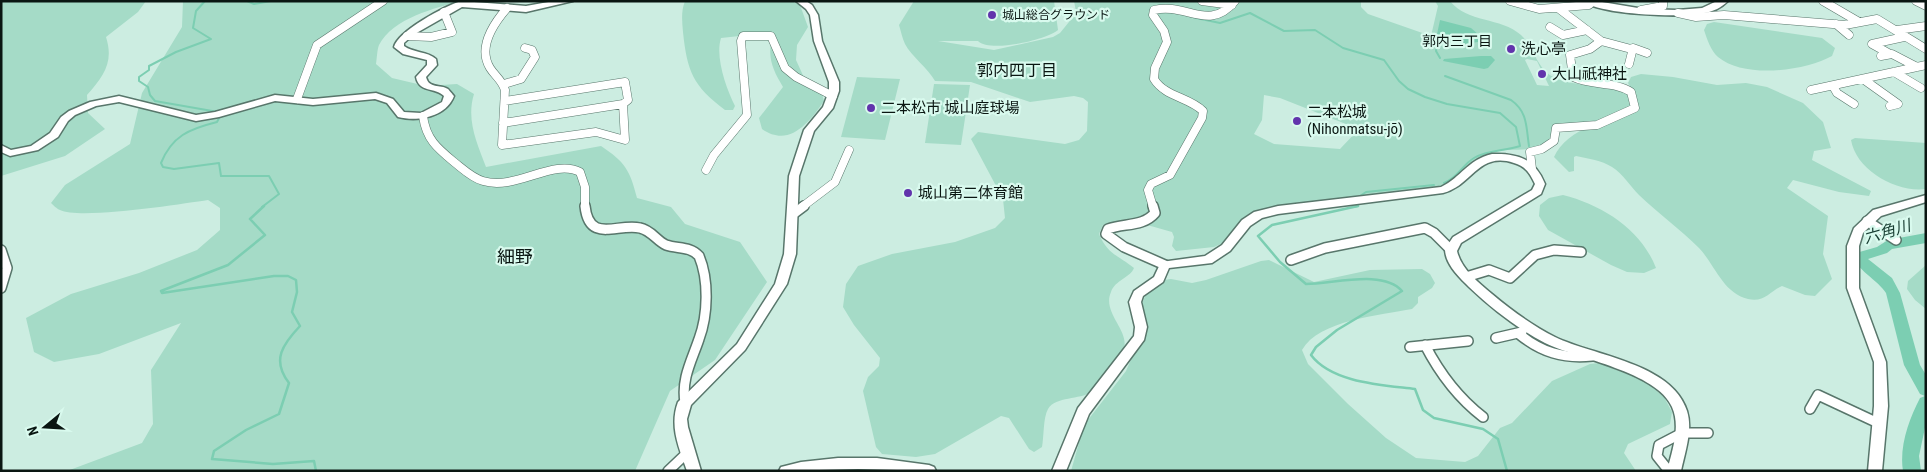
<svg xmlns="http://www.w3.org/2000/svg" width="1927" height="472" font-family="'Roboto Condensed','Noto Sans JP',sans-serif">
<rect width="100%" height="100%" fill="#ccede1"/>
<path fill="#a5dbc7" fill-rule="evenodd" d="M1,1H146L138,12L106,37C114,62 104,76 87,95L88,113L105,129L65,156L1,176Z
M183,1H462C435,8 393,18 379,45C377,50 377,58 376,64L392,78L426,86L457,84L474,94C466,120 477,143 486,167L601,146C625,162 630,170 637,198L671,207L685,224L740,242L767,282L715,360L670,391L635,471H67L142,443L153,424L151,370L181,323L99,354L54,362L34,352L26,318L71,294L139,273L197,250L220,230V208L208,200C181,204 80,220 60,210C57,209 53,205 51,203L65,185L130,144L142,93L182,27Z
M685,1H792L800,5L808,27L797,45L796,60L806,82L822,94L824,101C809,123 789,148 762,129L759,118L783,87C774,72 768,60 771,43L758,34L721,38C715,57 726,88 735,106L733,110H725C693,86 687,71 683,32C682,21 681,11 685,1Z
M914,1H1054L1058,30C1046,40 990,53 978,41H938L994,50L1053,37L1060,33L1073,17H1077L1074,1H1195L1225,7L1210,14C1193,9 1164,0 1149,11L1150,16L1159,10L1214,17L1223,16L1239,1H1361V7L1368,14L1431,36L1438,6L1435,1H1450C1467,23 1501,17 1521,35C1535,48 1536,68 1553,77C1576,88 1604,83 1628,92L1632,107L1596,122L1556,126L1552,127L1550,141C1534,154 1512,147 1493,152C1469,158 1464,178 1442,186L1244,219L1225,242L1214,247L1176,251L1172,246L1174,237L1172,232C1149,226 1127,217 1103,225L1099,234C1108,255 1118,255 1134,268C1130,278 1115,280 1111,292C1101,314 1134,333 1122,353C1116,363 1100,386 1091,392C1080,400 1056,396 1048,409C1043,418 1044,437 1042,447L1034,452L1029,449L1009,418L1001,416L935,454L916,457L882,454L876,447L863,391L868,377L879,366L880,358L854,325L843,307L846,284L858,266L892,254L955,242L995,228L1005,218L1003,199L971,139L978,132L1065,144L1079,140L1087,131L1088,102L1083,98L1074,96L1030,102L971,82L935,81C928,68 911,56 905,44C902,38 901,31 899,25ZM1527,59L1537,61L1549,86L1537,85L1525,60ZM1264,95L1280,98L1356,128L1357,131L1340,149L1274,144L1254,134L1262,120Z
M1714,22L1822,38L1835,48L1832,56C1805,71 1744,79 1718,57C1711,51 1707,39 1704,30L1707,24Z
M1641,74L1673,77L1717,85L1746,83L1767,87L1803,103L1823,122L1831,148L1814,151L1812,160L1871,191L1869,196L1839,192L1793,180L1787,188L1828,216L1823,254L1832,279L1815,296L1805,295L1782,286C1770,291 1764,303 1748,299C1723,293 1715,265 1699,248C1680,229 1658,213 1639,195C1630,186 1623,174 1612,167C1601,160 1589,159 1576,156L1574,157V171L1569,172L1554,157C1567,128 1611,118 1638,108L1637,99L1628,83L1631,77Z
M857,77L900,79L885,140L841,137Z
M934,84L970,85L961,145L925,143Z
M1855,138L1926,143V189C1896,193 1856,170 1851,140Z
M1563,195C1602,205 1641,229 1656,268L1644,273L1627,272L1611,265L1548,230L1539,216L1540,205L1549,198Z
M1269,260L1314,282L1370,270L1422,269L1430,274L1435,283L1432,288L1418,297V303L1412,309C1381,315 1319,320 1302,350L1308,364L1348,404L1386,438L1416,458L1465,462L1478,456L1500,428L1512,423L1552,381L1590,364L1599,363L1645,381L1664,397L1672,412L1670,424L1628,444L1624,453L1636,471H1071L1084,425L1126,371L1132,357L1145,341L1146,323L1142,304L1145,296L1164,280L1171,279L1192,283L1206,280L1261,261Z
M1926,265V309L1915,300L1907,289L1908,281Z"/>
<path fill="#7cceb2" d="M1440,20L1471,28L1479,35L1478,42L1457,45L1438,40L1436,39Z
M1481,56H1491L1495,60L1488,68L1484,69L1443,61L1444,59Z"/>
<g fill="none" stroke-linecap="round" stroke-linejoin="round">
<path stroke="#7cceb2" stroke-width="2" d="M205,1L196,11L193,28L211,39L176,52L149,66V70L139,77V81L148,87L150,95L155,101L218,112
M247,1L254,4L271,1
M1196,18L1220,23L1250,13L1284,31L1315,30L1343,48L1384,60L1399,81L1408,89L1425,97L1447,104L1500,113L1516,127L1520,146C1505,151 1488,150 1474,158C1462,165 1458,178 1444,183
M1440,58L1436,51L1437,46L1443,41
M1445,76L1511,100C1528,112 1526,127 1529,146
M219,118L217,122C189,129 172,136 161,163L163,167L174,169L219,163L221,176H269L279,194L262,207
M1353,207L1358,206L1360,196L1366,192L1434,185"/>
<path stroke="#7cceb2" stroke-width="2.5" d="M264,206L250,219L265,235L228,265L161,291L162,293L274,276H288L296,280L297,292L292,312L300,326C283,344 271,360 289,383L279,414L246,430L214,451L212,459L273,464L314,461L316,471
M1358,206L1272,225L1258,236L1280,262L1306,284C1333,284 1383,269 1402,291L1337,330L1316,347L1311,355C1332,383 1383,385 1415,389L1423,410L1434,418L1483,429L1498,439L1507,471"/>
<path fill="#7cceb2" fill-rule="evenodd" d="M1926,233V243L1892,249L1887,253L1868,259L1892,278L1900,293L1920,365L1926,375V423L1919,456L1921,471H1903C1899,447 1909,419 1920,398L1925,396L1920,394L1904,365L1886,293C1879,281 1854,268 1854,256L1856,253L1877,247L1888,240Z"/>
<defs>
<path id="minor-far1" d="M1202,1L1232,5
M1510,1L1539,9L1589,5L1591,3
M1823,1L1859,22
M1916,1L1926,6
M1641,10L1663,6V1
M1678,13L1696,17L1724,15L1845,25L1877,19L1926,49
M1836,24L1849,35
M1550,27L1563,35L1587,30
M1897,30L1926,26
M407,36L431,37L452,32L444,12
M1601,41L1631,49
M1890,54L1872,44L1904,37
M1881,56L1892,54L1917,67
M1629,64L1633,48L1647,53
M1894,72L1921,88
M1863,79L1898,104L1890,106
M504,84L521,79L535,57L532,50L525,48
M1833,86L1837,93L1854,104
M1811,90L1926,65
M297,99L317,45L383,1
M505,101L625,82L628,100L623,104L625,140L596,132L502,145L505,90C502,80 495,76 490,68C477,47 494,23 507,8
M423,116C426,139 437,148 454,162C463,169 472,178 483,181C516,191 553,158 580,172L585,187V207
M503,123L623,104
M1532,169L1530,152L1542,149L1554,141L1556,128L1597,125L1635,108L1631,92C1615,81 1591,86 1573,77L1570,55L1590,49L1601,41L1558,8
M706,170L714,155L747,115L741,41L743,36H771L785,68L796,77L833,96
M802,207L835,182L849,150
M1153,207L1148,190L1151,184L1170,175L1202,118L1203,111C1189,97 1165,97 1154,79L1155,68L1167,42L1164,31L1153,15L1154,10C1186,2 1209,33 1235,1"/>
<path id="minor" d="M585,206C589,244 617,223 640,228C651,230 657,241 666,245C678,249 690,246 699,256C709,280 708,315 699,339C692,360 681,379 685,402
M1153,206L1155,213C1143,227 1124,223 1108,229L1106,234L1124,247L1165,265
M792,215L804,206
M1867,221L1896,240
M1,250L7,268L1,288
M1291,260L1325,248L1425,228L1434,233L1451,250
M1466,277L1489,270L1510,278L1535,255L1554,250L1581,252
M1519,334C1541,352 1563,359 1592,356
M1496,338L1522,332
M1425,345C1440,374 1457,397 1483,417
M1410,347L1468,341
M1810,409L1818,395L1878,423
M668,471L688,452
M1669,471L1657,456L1659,445L1682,433H1708"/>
<path id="tertiary" d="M461,1L526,6L554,1H573L526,12L462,7L413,35L404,43V46C413,53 427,51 436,59L437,65L426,77C429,89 440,84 448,89C449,90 453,95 454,96C446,117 418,122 398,117L387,103L375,99L313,105L275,101L219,117L196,121L119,102L96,106L75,115L68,121L58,137L38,150L10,156L1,152V145L11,150L31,146L50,133L61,117L69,111L90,102L119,96L196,115L215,112L275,95L313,99L376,93L393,99L404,112L421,113L442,102L444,96C435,87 419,93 416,77L427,65V60L403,54L394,47C398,31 445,6 461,1Z
M796,1H806L812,5L818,15L822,41L839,82V91L833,108L814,131L799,176L796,254L787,284L745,350L691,405L687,419L688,427L701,471H687C679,448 669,426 678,402L737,344L775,284L784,254L789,176L804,130L823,107L829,91V82L814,41L810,15L806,9Z
M1582,1H1596L1644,9L1677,10L1702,8L1717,1H1728C1722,7 1713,12 1704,13C1680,18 1602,15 1582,1Z
M1492,154C1518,153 1535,159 1545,184L1541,194L1461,243L1457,251C1461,269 1478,282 1492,294C1511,310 1533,326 1555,337C1594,356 1672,363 1687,411C1693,430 1685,452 1681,471H1667C1672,451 1681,427 1672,407C1657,372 1578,359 1545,343C1518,329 1491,308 1469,287C1459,277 1445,264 1445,249L1453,237L1532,190L1535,184C1530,173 1525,166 1514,163C1478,151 1472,186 1443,193L1278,214L1262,218L1250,226L1230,251L1212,263L1169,268L1163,282L1143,296L1141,302L1147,327L1144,340L1089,414L1066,471H1052L1078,408L1134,336L1135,327L1129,302L1134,291L1154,277L1161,262L1205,256L1222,245L1242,220L1254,212L1278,206L1441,187C1462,177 1467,160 1492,154Z
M1926,195V202L1881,216L1863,233L1859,246V288L1886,362L1888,406L1882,471H1868L1874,406V362L1847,288V246L1854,228L1873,210Z
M838,458H877L929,465L934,467L936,471L858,469L779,471L781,467L801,462Z"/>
</defs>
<use href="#minor-far1" stroke="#58766b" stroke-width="9"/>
<use href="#minor" stroke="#58766b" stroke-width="12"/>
<use href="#tertiary" stroke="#58766b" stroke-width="3"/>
<use href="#minor-far1" stroke="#fff" stroke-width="8"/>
<use href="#minor" stroke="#fff" stroke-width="9"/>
<use href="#tertiary" fill="#fff" fill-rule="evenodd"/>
</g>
<g fill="#6134ac" stroke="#d9faee" stroke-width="2">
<circle cx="992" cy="15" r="5"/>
<circle cx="1511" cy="49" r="5"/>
<circle cx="1542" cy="74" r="5"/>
<circle cx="871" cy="108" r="5"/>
<circle cx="1297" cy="121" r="5"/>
<circle cx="908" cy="193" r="5"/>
</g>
<g text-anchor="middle" stroke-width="4.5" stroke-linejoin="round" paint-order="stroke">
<g font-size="12" fill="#0a1612" stroke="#d9faee" text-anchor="start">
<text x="1002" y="19">城山総合グラウンド</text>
</g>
<g font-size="14" fill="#0a1612" stroke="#d9faee">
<text x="1457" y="46">郭内三丁目</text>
</g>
<g font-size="15" fill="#0a1612" stroke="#d9faee" text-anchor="start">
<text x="1521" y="54">洗心亭</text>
<text x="1552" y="79">大山祇神社</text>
<text x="881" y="113">二本松市 城山庭球場</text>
<text x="1307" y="117">二本松城<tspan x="1307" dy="17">(Nihonmatsu-jō)</tspan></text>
<text x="918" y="198">城山第二体育館</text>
</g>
<g font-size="16" fill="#0a1612" stroke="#d9faee">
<text x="1017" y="76">郭内四丁目</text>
</g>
<g font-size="16" font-style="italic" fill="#173c31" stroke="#d9faee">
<text transform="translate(1887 231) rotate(-16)" y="6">六角川</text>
</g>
<g font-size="18" fill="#0a1612" stroke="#d9faee">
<text x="515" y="263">細野</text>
</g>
</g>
<rect width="1927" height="472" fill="none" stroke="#0a1612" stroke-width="5"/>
<g transform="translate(45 427) rotate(252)" stroke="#d9faee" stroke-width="4" paint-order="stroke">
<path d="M0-4L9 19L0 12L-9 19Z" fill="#0a1612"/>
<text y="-8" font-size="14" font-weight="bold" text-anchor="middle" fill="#0a1612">N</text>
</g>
</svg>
